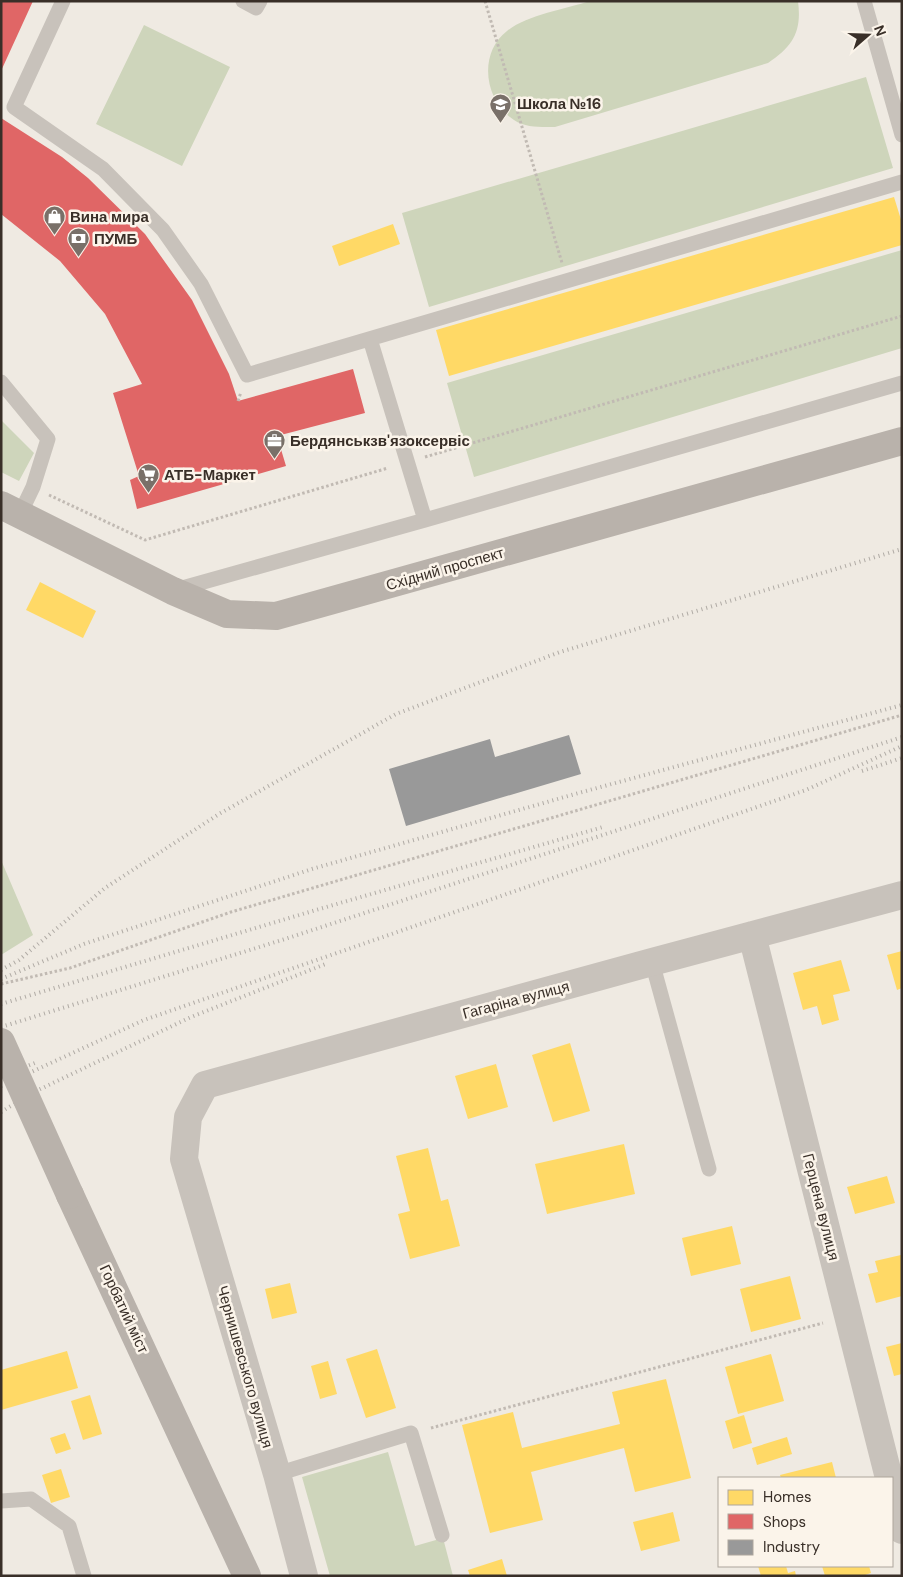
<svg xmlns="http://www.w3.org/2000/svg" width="903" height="1577" font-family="'DM Sans',sans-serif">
<rect width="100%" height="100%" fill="#efeae2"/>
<path fill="#ced5bb" d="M590,1H798C802,32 793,46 768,63L555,127C541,127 526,128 514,120C484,101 478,53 507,31C527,15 565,9 590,1Z
M144,25L230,67L182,166L96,124Z
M866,77L893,168L429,307L402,213Z
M902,250V348L474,477L447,383Z
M1,420L34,453L19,481L1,472Z
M1,860L33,935L1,955Z
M388,1452L415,1546L443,1538L453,1576H330L302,1477Z"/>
<path fill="#ffd966" d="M894,197L902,223V245L449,376L436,330Z
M393,224L400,244L339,266L332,246Z
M40,582L96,611L83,638L26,610Z
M902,951V988L897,990L887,955Z
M841,960L850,991L833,995L839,1020L822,1025L817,1006L803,1010L793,973Z
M570,1043L590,1111L553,1122L532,1055Z
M496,1064L508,1107L468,1119L455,1076Z
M624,1144L635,1194L547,1214L535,1164Z
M428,1148L441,1201L448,1199L460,1246L410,1259L398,1214L410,1211L396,1156Z
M887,1176L895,1203L855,1214L847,1187Z
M732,1226L741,1264L691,1276L682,1238Z
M901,1255L902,1296L876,1303L868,1274L878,1272L875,1261Z
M790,1276L801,1319L751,1332L740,1289Z
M290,1283L297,1313L272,1319L265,1289Z
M902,1343V1374L894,1376L886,1347Z
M377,1349L396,1408L366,1418L346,1359Z
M67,1351L78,1388L1,1410V1370Z
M771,1354L784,1401L738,1414L725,1367Z
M328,1361L337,1394L320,1399L311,1366Z
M666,1379L691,1478L635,1492L624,1448L531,1472L543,1520L490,1533L462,1425L513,1412L522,1448L620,1424L612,1392Z
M90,1395L102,1434L83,1440L71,1401Z
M744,1415L752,1443L733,1449L725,1421Z
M65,1433L71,1449L56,1454L50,1438Z
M787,1437L792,1454L757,1465L752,1448Z
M832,1462L836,1478H781L780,1475Z
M61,1469L70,1497L51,1503L42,1475Z
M673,1512L680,1541L641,1551L633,1522Z
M502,1559L507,1576H470L468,1570Z
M758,1566H786L788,1573L795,1571L796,1576H761Z
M822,1566H869L871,1573L862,1576H825Z"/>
<path fill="#e06666" d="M1,1H33L1,71Z
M1,118L62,157L88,178L145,234L192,300L229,374L238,401L353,369L365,413L277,436L286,466L137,509L130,480L139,476L113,393L142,384L105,314L60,261L1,214Z"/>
<path fill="#999" d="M569,735L581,774L406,826L389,769L490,739L495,757Z"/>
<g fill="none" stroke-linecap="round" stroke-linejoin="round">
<path stroke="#c1bab3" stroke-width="3" stroke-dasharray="2.5 2.5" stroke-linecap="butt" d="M485,1L562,263
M238,401L241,392
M425,457L902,316
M49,495L145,540L388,468
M1,984L70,968L231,912L902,715
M431,1428L823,1323"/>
<path stroke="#c8c2bb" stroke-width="15" d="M63,1L14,107L103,169L163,230L201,284L247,375L902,182
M243,1L256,8L260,1
M864,1L902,135
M370,339L425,520
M1,382L48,439L33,487L20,514
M175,590L425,520L902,383
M652,962L709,1169
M277,1474L411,1433L442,1535
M1,1501L31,1499L69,1526L84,1576"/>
<path stroke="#c8c2bb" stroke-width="28" d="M752,935L889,1478
M892,1490L902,1530
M304,1576L277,1474L184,1159L188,1117L205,1085L652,962L902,895"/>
<path stroke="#b9b2ab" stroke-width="28" d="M1,505L173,591L227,614L276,616L902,441
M70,1195L247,1576"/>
<path stroke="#b0aba5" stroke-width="4" stroke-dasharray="1 4" stroke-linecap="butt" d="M862,771L902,758
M1,970L19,960L105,888L219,814L396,714L560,652L902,549
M1,979L84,944L312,869L575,794L902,705
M1,1004L316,910L603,827
M1,1027L282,940L902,737
M1,1076L35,1063
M1,1086L144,1020L806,790L902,746
M1,1112L32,1093L191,1017L328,963"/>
<path stroke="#b9b2ab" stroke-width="28" d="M1,1042L70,1195"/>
</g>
<defs>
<symbol id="school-pin" viewBox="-11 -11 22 30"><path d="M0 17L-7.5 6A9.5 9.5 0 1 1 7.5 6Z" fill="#797069" stroke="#fbf4ea"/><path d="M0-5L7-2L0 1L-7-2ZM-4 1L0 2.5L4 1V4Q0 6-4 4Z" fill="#fff"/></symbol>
<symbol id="shop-pin" viewBox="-11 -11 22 30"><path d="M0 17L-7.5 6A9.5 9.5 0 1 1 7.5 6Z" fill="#797069" stroke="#fbf4ea"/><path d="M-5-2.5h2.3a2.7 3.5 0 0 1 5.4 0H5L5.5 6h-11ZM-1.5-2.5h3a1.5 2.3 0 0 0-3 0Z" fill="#fff"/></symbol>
<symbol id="bank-pin" viewBox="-11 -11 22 30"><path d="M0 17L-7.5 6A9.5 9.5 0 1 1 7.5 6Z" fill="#797069" stroke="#fbf4ea"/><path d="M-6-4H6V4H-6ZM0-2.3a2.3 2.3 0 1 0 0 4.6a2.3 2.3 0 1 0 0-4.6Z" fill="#fff"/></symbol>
<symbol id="office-pin" viewBox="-11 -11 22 30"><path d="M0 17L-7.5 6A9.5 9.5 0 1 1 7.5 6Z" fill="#797069" stroke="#fbf4ea"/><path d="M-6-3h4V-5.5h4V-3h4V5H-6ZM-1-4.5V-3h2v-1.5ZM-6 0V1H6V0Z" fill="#fff"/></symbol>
<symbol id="supermarket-pin" viewBox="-11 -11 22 30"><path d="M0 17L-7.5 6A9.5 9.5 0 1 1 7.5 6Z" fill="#797069" stroke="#fbf4ea"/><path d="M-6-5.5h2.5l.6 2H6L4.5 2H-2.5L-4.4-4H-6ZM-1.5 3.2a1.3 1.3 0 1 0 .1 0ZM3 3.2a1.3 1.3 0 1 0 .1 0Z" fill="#fff"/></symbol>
</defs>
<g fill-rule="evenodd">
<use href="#school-pin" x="488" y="92" width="25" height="34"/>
<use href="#shop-pin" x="42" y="204" width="25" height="34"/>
<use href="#bank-pin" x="66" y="226" width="25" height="34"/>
<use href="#office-pin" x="262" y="428" width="25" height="34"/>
<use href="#supermarket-pin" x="136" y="462" width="25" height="34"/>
</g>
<g text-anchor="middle" stroke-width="5" stroke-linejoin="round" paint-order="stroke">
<g font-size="15" font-weight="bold" fill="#392f28" stroke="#fbf4ea" text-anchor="start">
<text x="517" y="109">Школа №16</text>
<text x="70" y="222">Вина мира</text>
<text x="94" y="244">ПУМБ</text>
<text x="290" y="446">Бердянськзв'язоксервіс</text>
<text x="164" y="480">АТБ-Маркет</text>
</g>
<g font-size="15" fill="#392f28" stroke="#fbf4ea">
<text transform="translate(445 569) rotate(-16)" y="5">Східний проспект</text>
<text transform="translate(516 1000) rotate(-15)" y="5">Гагаріна вулиця</text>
<text transform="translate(821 1207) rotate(76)" y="5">Герцена вулиця</text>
<text transform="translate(124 1309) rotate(65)" y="5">Горбатий міст</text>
<text transform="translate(245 1367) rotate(74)" y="5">Чернишевського вулиця</text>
</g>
</g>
<rect width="903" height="1577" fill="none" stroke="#392f28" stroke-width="5"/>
<rect x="718" y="1477" width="175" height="90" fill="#fbf4ea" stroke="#ada59c"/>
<rect x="728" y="1490" width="25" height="15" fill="#ffd966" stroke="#ada59c"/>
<text x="763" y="1502" font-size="15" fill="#392f28">Homes</text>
<rect x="728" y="1514" width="25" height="15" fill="#e06666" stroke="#ada59c"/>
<text x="763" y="1527" font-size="15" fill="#392f28">Shops</text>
<rect x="728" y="1540" width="25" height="15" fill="#999999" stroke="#ada59c"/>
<text x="763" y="1552" font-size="15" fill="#392f28">Industry</text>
<g transform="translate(868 35) rotate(70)" stroke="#fbf4ea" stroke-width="4" paint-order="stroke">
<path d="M0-4L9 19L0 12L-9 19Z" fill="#392f28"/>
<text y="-8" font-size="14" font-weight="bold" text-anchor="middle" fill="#392f28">N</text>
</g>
</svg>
